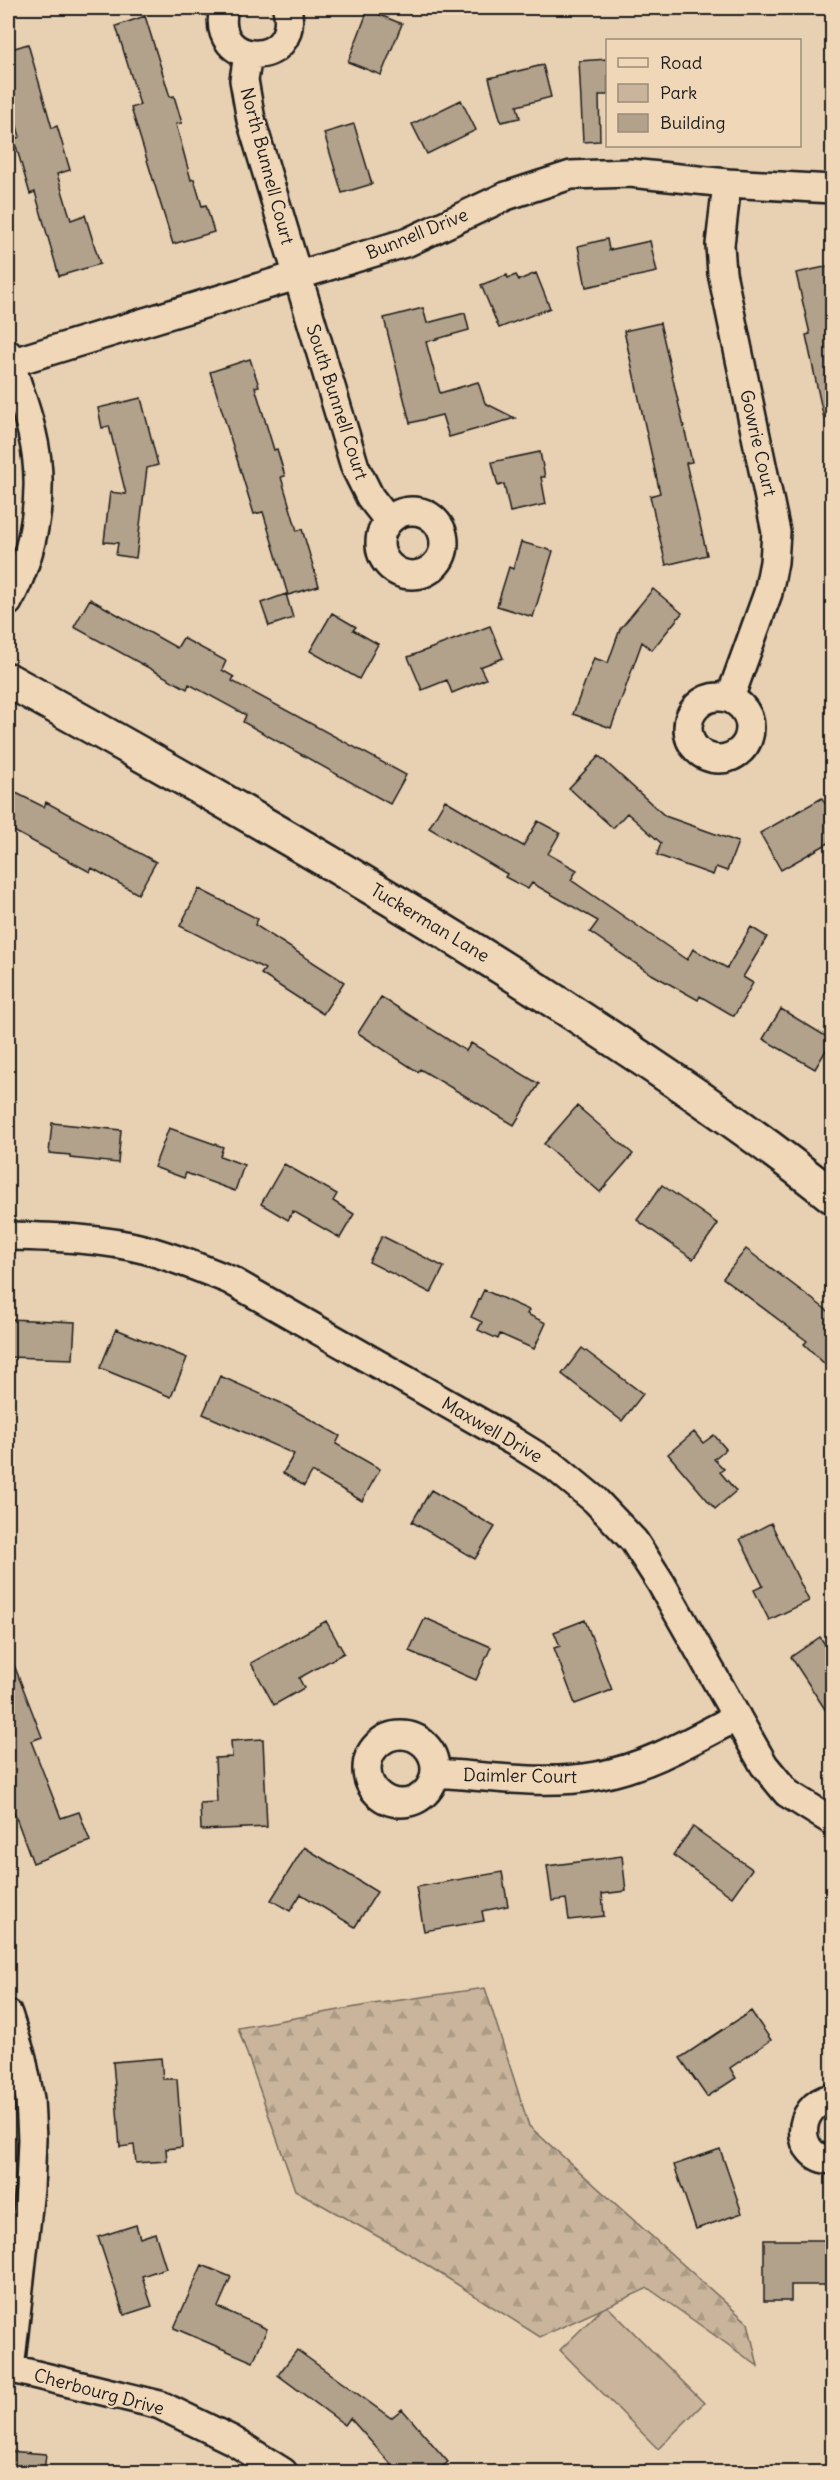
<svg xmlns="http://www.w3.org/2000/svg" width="840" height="2480" font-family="Delius,sans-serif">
<defs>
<pattern id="forest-firs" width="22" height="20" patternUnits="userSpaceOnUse" patternTransform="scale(1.5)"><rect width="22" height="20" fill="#cab59c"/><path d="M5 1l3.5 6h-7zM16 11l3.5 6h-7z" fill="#ad9b86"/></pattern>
</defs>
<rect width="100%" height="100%" fill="#e8d0b2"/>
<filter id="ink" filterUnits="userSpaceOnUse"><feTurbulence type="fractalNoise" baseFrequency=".0167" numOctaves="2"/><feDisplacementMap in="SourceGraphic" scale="12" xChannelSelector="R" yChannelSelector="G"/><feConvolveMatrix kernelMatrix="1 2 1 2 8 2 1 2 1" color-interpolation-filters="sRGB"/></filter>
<g filter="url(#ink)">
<path fill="#cab59c" stroke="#73685c" stroke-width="1.5" d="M606,2305L704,2403L658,2449L560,2350Z"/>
<path fill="url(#forest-firs)" stroke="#73685c" stroke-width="1.5" d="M485,1988L529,2126L748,2323L758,2366L648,2288L540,2337L411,2255L295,2190L238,2028L373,2004Z"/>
<path fill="#b2a18b" stroke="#1c1c1c" stroke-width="1.5" d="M368,10L402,24L381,75L348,62Z
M145,16L170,97L174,96L182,123L176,124L191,180L194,179L202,206L206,205L214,232L173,244L131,108L140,105L116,26Z
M28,44L52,128L57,126L70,170L57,174L71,220L85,215L100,264L59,276L35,192L30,194L14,139L20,137L8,95V50Z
M608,59V95H599L600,141L583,142L579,61Z
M543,65L551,97L517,106L520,118L501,122L489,78Z
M461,100L476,130L427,154L412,124Z
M354,124L372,184L342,193L324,133Z
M607,239L609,250L650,241L657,272L586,287L578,246Z
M830,266L832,278V418L824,419L806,335L810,334L796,273Z
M536,273L550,308L499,328L481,285L507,275L508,278L516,275L519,280Z
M423,308L427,323L465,313L469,330L426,342L440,393L478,382L485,403L515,418L449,437L442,415L410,423L384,318Z
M660,323L692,462L686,463L707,555L666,565L650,496L660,493L624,331Z
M250,359L259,386L255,387L274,450L277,449L285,476L281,477L297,531L302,529L319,586L288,595L263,512L254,514L210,372Z
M141,398L158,465L147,468L136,558L116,555L118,543L104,542L110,492L126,494L109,426L102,428L98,408Z
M540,452L545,477H541L546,504L510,512L504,484L498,486L492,462Z
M521,542L553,551L533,617L497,606L509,567L513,569Z
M653,589L682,613L652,650L642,642L611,728L573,714L594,658L608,663L620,629Z
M286,594L293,618L269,626L261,603Z
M90,599L177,648L183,638L226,661L222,670L234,677L232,681L406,775L390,804L243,722L246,715L189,684L187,689L74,627Z
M332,613L356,627L353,630L378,644L359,679L310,651Z
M490,626L503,658L480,667L486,679L452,693L447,680L422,690L408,657Z
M599,756L665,816L738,842L727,871L716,867L713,875L657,855L661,843L627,813L613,828L569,788Z
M8,789L44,807L46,802L156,862L138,894L92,868L90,872L8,828Z
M822,798L832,816V841L781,870L760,833Z
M445,800L523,846L538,821L560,833L548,854L577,870L571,880L687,960L693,949L727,968L751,927L767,937L743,977L753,983L734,1016L700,996L698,1000L648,972L590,932L598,921L532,883L528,889L505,877L507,874L429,828Z
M199,889L258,919L255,925L344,982L323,1014L261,974L265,969L180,926Z
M381,997L466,1051L471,1043L539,1084L514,1125L420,1069L418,1072L358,1033Z
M781,1009L832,1040L815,1069L763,1039Z
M577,1106L633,1154L600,1192L544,1144Z
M52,1123L121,1130L118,1163L70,1158V1155L49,1153Z
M169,1128L223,1147L220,1156L244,1165L235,1191L186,1173L184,1178L154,1167Z
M284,1164L337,1194L333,1201L354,1214L340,1238L293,1211L288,1220L261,1204Z
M662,1185L718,1224L693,1259L637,1220Z
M382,1236L444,1267L431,1293L369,1262Z
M746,1249L832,1314V1371L804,1344L807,1341L723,1278Z
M484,1290L529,1310L527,1314L546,1323L534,1349L500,1334L498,1339L478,1330L482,1322L471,1317Z
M8,1319L75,1322L73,1359L8,1357Z
M116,1329L187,1358L171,1397L100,1368Z
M582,1348L643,1394L622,1421L562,1374Z
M220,1376L281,1403L340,1436L336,1444L380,1469L362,1501L312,1472L304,1486L283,1473L294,1454L203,1414Z
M694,1432L703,1443L714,1435L726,1449L714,1459L724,1469L720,1472L736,1491L715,1509L668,1454Z
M431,1490L495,1527L475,1559L412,1522Z
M771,1523L809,1601L769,1620L754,1590L763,1586L740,1539Z
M425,1618L491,1647L476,1680L409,1651Z
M585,1620L612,1690L575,1704L554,1648L560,1646L554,1632Z
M326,1621L344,1653L299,1678L304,1688L274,1705L251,1663Z
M820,1637L832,1655V1720L791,1657Z
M9,1652L42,1737L31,1741L61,1818L79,1812L90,1841L33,1863L8,1796Z
M263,1739L267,1827L201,1830L200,1803L217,1802L215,1758L232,1757L231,1741Z
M693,1827L752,1869L732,1897L673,1855Z
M304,1847L377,1892L355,1927L301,1894L290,1911L271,1900Z
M622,1856L626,1891L602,1894L604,1916L569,1920L566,1899L552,1901L547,1866Z
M502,1872L508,1906L482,1911L484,1921L424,1931L416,1887Z
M751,2011L771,2040L730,2068L736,2078L707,2097L680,2058Z
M161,2058L163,2079H177L182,2147L166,2149L167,2161L136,2163L134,2145L120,2147L113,2062Z
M720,2149L742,2213L696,2229L674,2165Z
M136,2225L140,2238L155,2233L166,2268L142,2276L152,2306L124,2315L98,2237Z
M764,2240H832L831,2285H791V2301H764Z
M202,2265L231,2277L218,2307L267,2329L253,2362L174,2328Z
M297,2350L391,2418L402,2409L448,2462L436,2472H398L350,2418L345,2425L278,2375Z
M8,2451L46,2454L44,2472H8Z"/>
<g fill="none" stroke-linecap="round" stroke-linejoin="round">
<defs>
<path id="street" d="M224,8C209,69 301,70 287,8
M248,54L244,80L251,120L355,467L370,497L388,520
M727,183L720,245L722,273L776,532L774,562L768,593L730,698
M8,354C15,380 26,406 32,433C46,489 35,552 8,602
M10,363L408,242L506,196L571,175L630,173L727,183L832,189
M380 543a32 32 0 1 1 64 0a32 32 0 1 1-64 0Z
M688 728a31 31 0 1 1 62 0a31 31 0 1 1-62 0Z
M8,1236C53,1237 103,1238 147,1250C175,1258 203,1269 230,1280L513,1441L555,1467L595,1500L634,1541L661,1583L764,1765L787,1793L832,1821
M367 1769a34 34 0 1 1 68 0a34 34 0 1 1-68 0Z
M435,1773C488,1776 544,1786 597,1776C647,1767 693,1740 737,1717
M8,2014L22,2058L30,2099L32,2139L30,2189L10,2369
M832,2098C794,2105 794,2159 832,2160
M8,2368L160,2405L232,2440L283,2472"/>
<path id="secondary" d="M8,680C203,788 398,898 585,1021C669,1076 754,1133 832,1196"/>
</defs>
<use href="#street" stroke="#1c1c1c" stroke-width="32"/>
<use href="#secondary" stroke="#1c1c1c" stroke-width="38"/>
<use href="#street" stroke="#f0d7b8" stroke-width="27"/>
<use href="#secondary" stroke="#f0d7b8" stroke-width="33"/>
</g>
</g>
<g text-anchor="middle" stroke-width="4.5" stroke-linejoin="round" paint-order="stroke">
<g font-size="18" fill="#1c1c1c" stroke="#f0d7b8">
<text transform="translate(267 166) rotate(75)" y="6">North Bunnell Court</text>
<text transform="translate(417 234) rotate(-22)" y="6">Bunnell Drive</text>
<text transform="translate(337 402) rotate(72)" y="6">South Bunnell Court</text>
<text transform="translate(758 443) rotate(77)" y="6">Gowrie Court</text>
<text transform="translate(430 923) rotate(31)" y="6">Tuckerman Lane</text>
<text transform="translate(492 1430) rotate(30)" y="6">Maxwell Drive</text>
<text transform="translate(520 1776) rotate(1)" y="6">Daimler Court</text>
<text transform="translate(99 2392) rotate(15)" y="6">Cherbourg Drive</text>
</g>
</g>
<rect width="840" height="2480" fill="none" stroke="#f0d7b8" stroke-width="30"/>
<rect x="15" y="15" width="810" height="2450" fill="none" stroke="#1c1c1c" stroke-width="2" filter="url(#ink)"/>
<rect x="606" y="39" width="195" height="108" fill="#f0d7b8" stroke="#9b8c7a" stroke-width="1.5"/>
<rect x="618" y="58" width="30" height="9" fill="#f0d7b8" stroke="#9b8c7a" stroke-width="1.5"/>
<text x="660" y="69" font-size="18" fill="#1c1c1c">Road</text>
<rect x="618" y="84" width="30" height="18" fill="#cab59c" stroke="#9b8c7a" stroke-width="1.5"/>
<text x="660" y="99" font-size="18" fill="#1c1c1c">Park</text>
<rect x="618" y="114" width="30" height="18" fill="#b2a18b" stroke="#9b8c7a" stroke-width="1.5"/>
<text x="660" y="129" font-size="18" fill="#1c1c1c">Building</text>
</svg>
